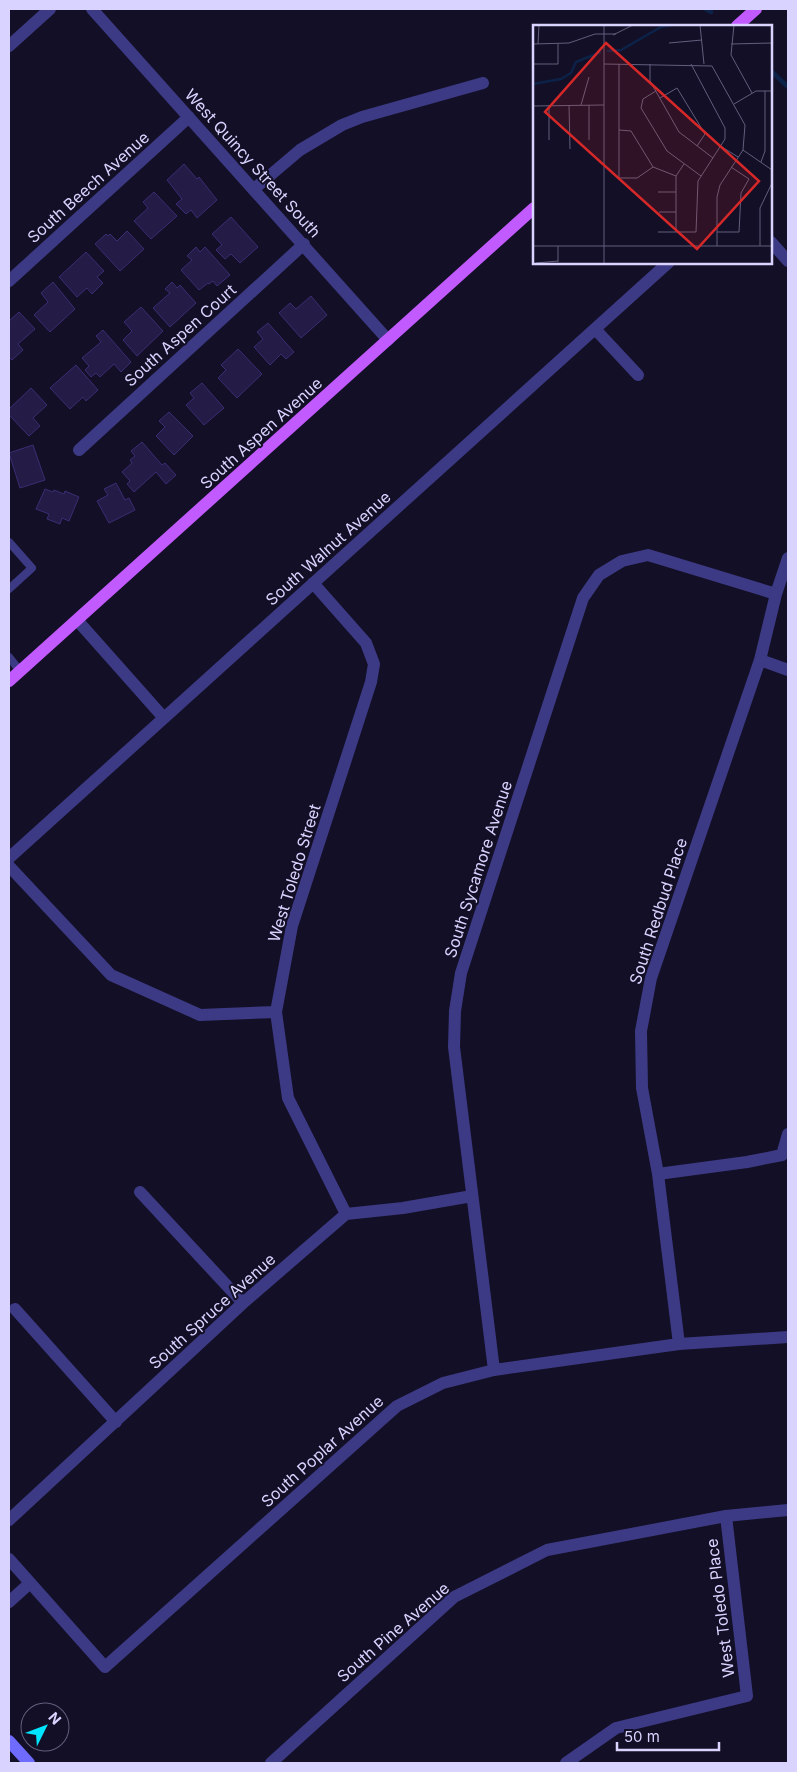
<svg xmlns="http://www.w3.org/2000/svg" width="797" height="1772" font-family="Inter,sans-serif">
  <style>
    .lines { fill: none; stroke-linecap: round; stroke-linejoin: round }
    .stream { stroke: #0c2248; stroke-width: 4.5 }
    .building { fill: #241b47; stroke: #3b2d73 }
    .service { stroke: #3d3a85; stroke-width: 8 }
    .minor { stroke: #3d3a85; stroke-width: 12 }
    .secondary { stroke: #6f6bff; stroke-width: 12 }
    .primary { stroke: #c25bff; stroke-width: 12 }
    .labels { text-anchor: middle; stroke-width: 4; stroke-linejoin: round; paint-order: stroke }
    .street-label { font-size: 16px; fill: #d9d4ff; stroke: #130f26 }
    .inset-river { fill: none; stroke: #0c2248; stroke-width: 2.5 }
    .inset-road { fill: none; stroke: #625e7d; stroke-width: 1 }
    .view { fill: #d62828; fill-opacity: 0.15; stroke: #d62828; stroke-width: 2.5 }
    .inset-edge { fill: none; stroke: #d9d4ff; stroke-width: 2.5 }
  </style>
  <rect width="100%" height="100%" fill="#130f26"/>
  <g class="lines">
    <!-- stream -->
    <path class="stream" d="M706 9 711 12
      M771 71 788 87"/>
  </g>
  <!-- building -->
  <path class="building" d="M184 164 197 179 199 177 217 200 197 218 191 210 186 214 176 204 182 199 167 180Z
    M154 192 177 216 151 239 134 221 148 208 143 202Z
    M231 217 258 247 240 263 231 254 225 259 216 250 222 245 212 234Z
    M127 231 144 249 120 271 95 244 106 234 108 236 110 234 117 241Z
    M196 247 200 252 205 247 230 275 217 286 213 281 209 284 208 283 199 290 181 270 192 260 187 256Z
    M86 252 104 271 97 277 103 283 92 294 87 288 77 297 59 277Z
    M53 282 75 309 50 332 34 315 48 302 41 293Z
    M172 282 177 288 180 285 196 303 170 327 153 308 170 293 165 289Z
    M311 296 327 315 301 338 279 313 290 303 296 309Z
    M141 307 163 331 137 356 123 340 132 331 124 322Z
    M19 312 35 329 18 344 23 350 12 360 9 357V321Z
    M268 323 294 352 286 359 281 354 270 365 254 347 263 339 257 332Z
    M103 330 131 362 121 372 114 364 100 377 96 373 91 377 85 370 89 366 82 358 101 342 96 336Z
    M238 349 262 374 237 398 218 378 226 370 221 365Z
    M76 365 98 390 86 401 83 397 70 409 50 388Z
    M202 383 224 408 204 425 186 405 194 398 190 393Z
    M31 388 47 405 33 418 40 426 29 436 9 415V409Z
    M169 412 193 436 174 455 156 436 165 427 159 421Z
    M142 442 162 465 165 463 176 475 166 484 156 472 134 492 127 484 130 481 122 472 132 463 130 460 135 456 131 451Z
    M33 445 45 480 20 488 9 453Z
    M116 483 125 500 129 498 135 510 109 523 97 501 108 495 104 489Z
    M45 489 53 492 54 490 64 494 65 491 79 497 69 521 62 518 60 524 47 519 49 514 36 509Z"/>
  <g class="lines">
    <!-- service -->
    <path class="service" d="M9 542 32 568 9 589
      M9 657 20 671"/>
    <!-- minor -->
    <path class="minor" d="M92 9 388 340
      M9 46 50 9
      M254 189 300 150 342 125 362 117 483 83
      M771 242 788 261
      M9 281 189 117
      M595 329 638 375
      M79 450 304 244
      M313 583 366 643 374 664 371 682 292 926 276 1012 288 1098 346 1214
      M77 620 164 718
      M760 660 788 670
      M9 858 669 262
      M9 866 111 975 200 1015 276 1012
      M658 1174 747 1162 782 1155 788 1134
      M140 1192 243 1303
      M15 1309 116 1422
      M679 1344 658 1174 642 1088 641 1031 651 978 760 660 776 594 788 558
      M494 1370 454 1047 455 1011 461 973 583 598 599 575 622 561 648 555 776 594
      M9 1520 243 1303 346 1214 403 1208 472 1196
      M9 1559 105 1667 397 1406 443 1383 494 1370 679 1344 788 1337
      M9 1602 30 1583
      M271 1763 454 1597 547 1550 726 1516 788 1510
      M566 1763 616 1728 747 1696 726 1516"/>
    <!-- secondary -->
    <path class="secondary" d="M9 1741 29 1763"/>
    <!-- primary -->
    <path class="primary" d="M737 26 756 9
      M9 681 534 208"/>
  </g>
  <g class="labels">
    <!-- street labels -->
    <g class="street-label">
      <text transform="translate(253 163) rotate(48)" y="6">West Quincy Street South</text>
      <text transform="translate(88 187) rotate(-42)" y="6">South Beech Avenue</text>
      <text transform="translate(180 335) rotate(-42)" y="6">South Aspen Court</text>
      <text transform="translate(261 433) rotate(-42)" y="6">South Aspen Avenue</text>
      <text transform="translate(328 548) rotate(-42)" y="6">South Walnut Avenue</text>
      <text transform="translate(478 869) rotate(-72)" y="6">South Sycamore Avenue</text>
      <text transform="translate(294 873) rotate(-73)" y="6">West Toledo Street</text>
      <text transform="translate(658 911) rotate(-72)" y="6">South Redbud Place</text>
      <text transform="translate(212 1311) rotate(-42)" y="6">South Spruce Avenue</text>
      <text transform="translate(322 1451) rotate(-42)" y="6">South Poplar Avenue</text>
      <text transform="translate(720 1608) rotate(-97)" y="6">West Toledo Place</text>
      <text transform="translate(393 1632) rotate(-41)" y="6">South Pine Avenue</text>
    </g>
  </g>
  <!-- overview -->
  <g transform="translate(533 25)">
    <rect width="239" height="239" fill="#130f26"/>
    <path class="inset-river" d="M74 26 88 25 128 2 139 0M0 59 28 54 38 48 43 37 68 27"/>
    <path class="inset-road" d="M71 0V238M167 0 171 39M201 0 198 30 219 68M80 10 100 0M136 18 169 15M0 19 36 18 62 9H83M5 19 6 0M198 19 239 18M0 39H25V19M71 39 179 41 212 100 210 125 187 160 184 172V221M86 39V153H104L120 142M117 39V56L146 107 180 133M123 66 110 74 108 83 134 126 168 151M127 73 144 63 172 109 164 121M201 79 223 66H239M16 80V115M36 80 37 124M48 80 56 52M56 80V115M0 81 71 80M86 105 98 106 120 142 143 151M189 122 205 132M210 125 239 145M228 137 232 126V66M125 167H143M126 187H143M125 207H163L165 156 192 114V103L158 39M143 207V151L151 139M184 207H206L208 168 216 154 198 142M0 221H239M25 221V237M227 221V183L239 158M3 238 25 236"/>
    <path class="view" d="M73 18 226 156 164 224 12 87Z"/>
    <rect width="239" height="239" class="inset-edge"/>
  </g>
  <!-- border -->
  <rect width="797" height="1772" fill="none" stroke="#d9d4ff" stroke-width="20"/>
  <!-- north arrow -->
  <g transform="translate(45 1727) rotate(48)"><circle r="24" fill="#130f26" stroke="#625e7d"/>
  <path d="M0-4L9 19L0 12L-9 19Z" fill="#00e5ff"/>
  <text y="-8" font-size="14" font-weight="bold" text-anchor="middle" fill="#d9d4ff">N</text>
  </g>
  <!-- scale -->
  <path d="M617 1742v8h102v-8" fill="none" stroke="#d9d4ff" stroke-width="2.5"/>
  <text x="624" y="1742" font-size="15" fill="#d9d4ff" stroke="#130f26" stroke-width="4" paint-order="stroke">50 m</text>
</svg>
